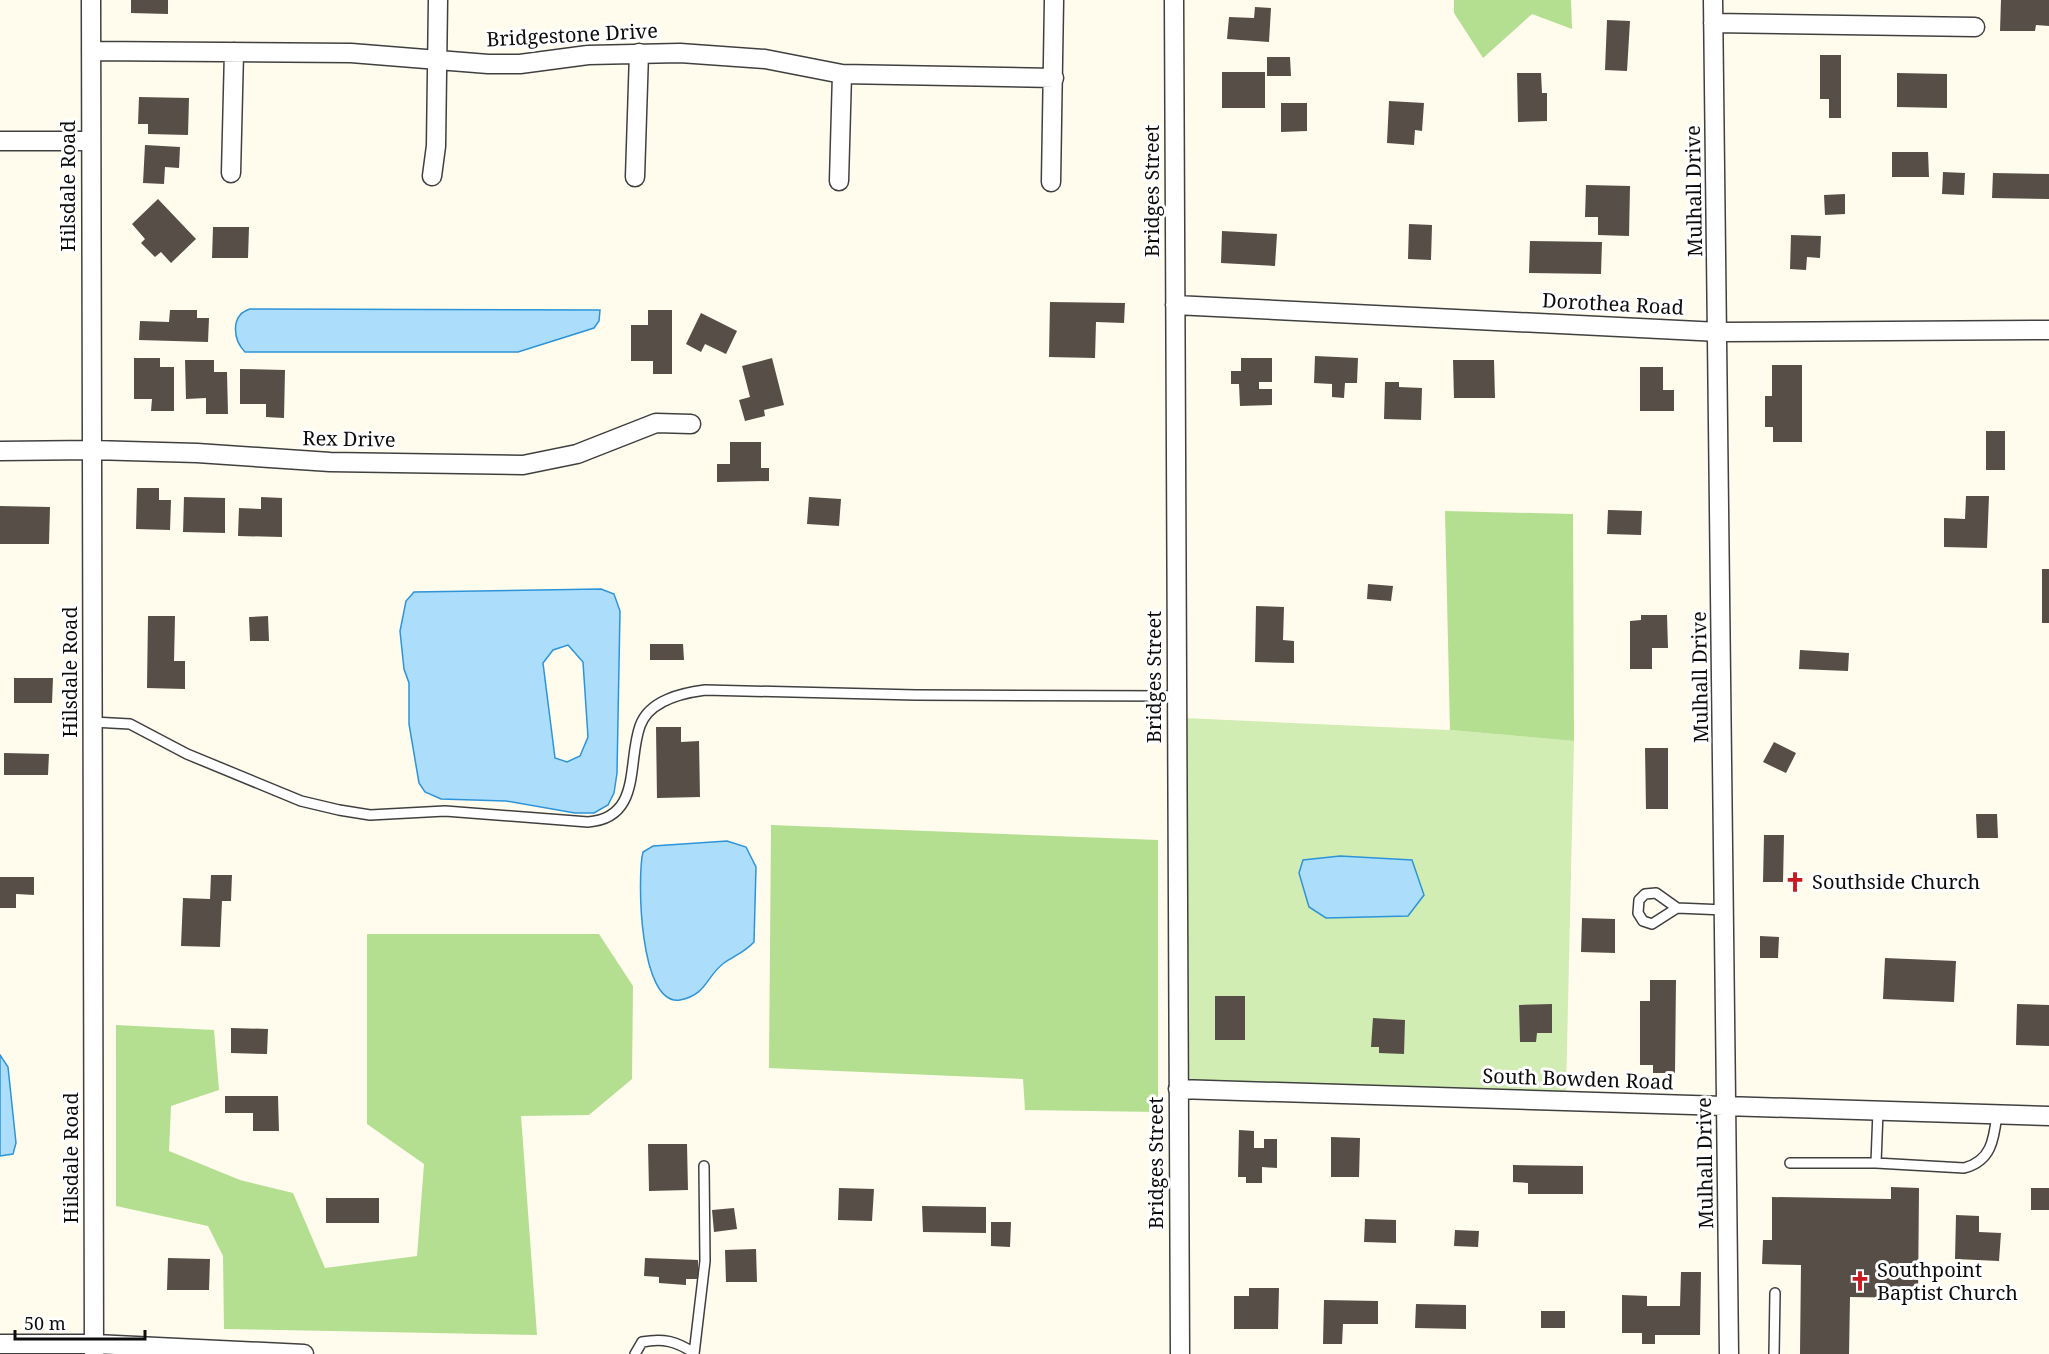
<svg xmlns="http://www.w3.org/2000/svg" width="2049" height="1354" font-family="'Noto Serif',serif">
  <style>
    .green { fill: #d1edb3 }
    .forest { fill: #b4df91 }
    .water { fill: #acdefc; stroke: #2d94d9; stroke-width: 1.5; fill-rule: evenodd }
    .building { fill: #574e48 }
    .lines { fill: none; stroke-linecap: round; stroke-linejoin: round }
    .lane-casing { stroke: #404040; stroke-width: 12 }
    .street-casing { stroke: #404040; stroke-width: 21 }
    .lane { stroke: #fff; stroke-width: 9 }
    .street { stroke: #fff; stroke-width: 18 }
    .labels { text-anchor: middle; stroke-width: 6; stroke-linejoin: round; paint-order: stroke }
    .street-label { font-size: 20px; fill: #0d0d0d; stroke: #fff }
    .poi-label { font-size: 20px; fill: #0d0d0d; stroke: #fff; text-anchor: start }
  </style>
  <rect width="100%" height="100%" fill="#fffbed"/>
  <!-- green -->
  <path class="green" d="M1184 718 1450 730 1574 741 1566 1092 1198 1083 1190 1080 1185 1066Z"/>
  <!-- forest -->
  <path class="forest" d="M1454 0H1571L1572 29 1532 14 1483 58 1454 13Z
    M1445 511 1573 514 1574 741 1450 730Z
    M771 825 1158 840V1112L1025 1110 1023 1079 769 1068Z
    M367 934H599L633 986 632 1079 589 1115 521 1116 537 1335 224 1329 223 1256 208 1226 116 1206V1025L214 1030 219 1090 171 1106 169 1151 240 1180 293 1193 325 1268 417 1256 424 1164 367 1124Z"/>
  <!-- water -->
  <path class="water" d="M250 309 600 310 599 321 594 328 518 352H245C233 340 230 315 250 309Z
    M601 589 614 594 620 611 617 773 614 793 608 805 594 813H575L506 801 441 799 425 792 419 783 409 724V683L404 669 400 631 406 601 414 592ZM568 645 583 662 588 737 580 756 567 762 555 758 543 663 553 650Z
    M727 841 746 847 756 867 754 942C745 952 734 956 724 963 706 976 707 995 680 1000 639 1007 637 876 643 852L653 846Z
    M1340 856 1412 860 1424 895 1408 916 1326 918 1309 907 1299 873 1303 860Z
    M0 1055 8 1067 16 1143 13 1154 0 1156Z"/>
  <!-- building -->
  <path class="building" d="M131 0H168V14L131 13Z
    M2001 0H2049V26L2036 25 2035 31H2000Z
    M1255 7 1271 8 1269 42 1227 39 1229 17 1254 18Z
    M1607 20 1630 21 1627 71 1605 70Z
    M1820 55H1841V118H1829V99H1820Z
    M1267 57H1290L1291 76H1267Z
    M1222 72H1265V108H1222Z
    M1517 73H1541L1542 93H1547V121L1518 122Z
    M1897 73 1947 74V108L1897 107Z
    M139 97 189 98 188 135 148 134V124H138Z
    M1389 101 1424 103 1422 131 1415 130 1414 145 1387 143Z
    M1281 103H1307V131L1281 132Z
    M145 145 180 147 179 168 165 167 164 184 143 183Z
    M1892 152H1928L1929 177H1892Z
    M1943 172 1965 173 1964 195 1942 194Z
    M1993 173 2049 174V199L1992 198Z
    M1586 185 1630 186 1629 236 1598 235V217H1585Z
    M1845 194V214L1825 215 1824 195Z
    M158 199 196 239 171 263 161 252 155 257 141 243 145 239 132 224Z
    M1409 224 1432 225 1431 260 1408 259Z
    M213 227H249L248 258H212Z
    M1222 231 1277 234 1275 266 1221 263Z
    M1791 235 1821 236 1820 258 1807 257 1806 270 1790 269Z
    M1530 241 1602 242 1601 274 1529 273Z
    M1050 302 1125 303 1124 323 1096 322 1095 358 1049 357Z
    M170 310H197V318H209L208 342 139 340 140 321 169 322Z
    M648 310H672V374H653V361H631V325H648Z
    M701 313 737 331 726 354 705 344 701 352 686 344Z
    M1315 356 1358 358 1357 383H1345L1344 398 1332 397V384L1314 383Z
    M134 358H160V367H174V411H151L152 399H134Z
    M772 358 784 405 764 410 765 416 745 421 739 400 750 397 742 366Z
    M1241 358H1272V382H1259V389H1272V405L1240 406 1239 384H1231V371H1241Z
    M185 360H214V372H227L228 414H206V398L186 399Z
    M1453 360H1494L1495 398H1454Z
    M1772 365H1802V442H1773V427H1765V396H1772Z
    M1640 367H1663V390H1674V411H1640Z
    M240 369 285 370 284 418 266 417V404H240Z
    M1385 382H1399V387L1422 388 1421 420 1384 419Z
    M1986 431H2005V470H1986Z
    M730 442H761V468H769V481L717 482V464H730Z
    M137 488H159V500H171L170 530 136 529Z
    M1966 496H1989L1987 548 1944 547V518L1965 519Z
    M184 497 225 498V533L183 532Z
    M261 497 282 498V537L238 536 239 508 261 509Z
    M809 497 841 499 839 526 807 524Z
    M0 506 50 507 49 544H0Z
    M1608 510 1642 511 1641 535 1607 534Z
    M2042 569H2049V623H2042Z
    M1368 584 1393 586 1391 601 1367 599Z
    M1256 606 1284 607 1283 640 1294 641V663L1255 662Z
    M1641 615H1667L1668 648H1652V669H1630V621L1641 620Z
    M148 616H175L174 661H185V689L147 688Z
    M268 616 269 641H250L249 617Z
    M650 644H683L684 660H650Z
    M1800 650 1849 653 1848 671 1799 669Z
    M14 678H53L52 703H14Z
    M656 727H681V742L699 741 700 797 657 798Z
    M1774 742 1796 753 1786 773 1763 762Z
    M1645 748H1668V809H1646Z
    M4 753 49 754 48 775H4Z
    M1976 814H1997L1998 838H1977Z
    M1764 835H1784L1783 882H1763Z
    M211 875H232L231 901H222L220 947 181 946 183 898 210 899Z
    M0 877H34V895L16 894V908H0Z
    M1582 918 1615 919V953L1581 952Z
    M1760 936 1779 937 1778 958H1760Z
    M1885 958 1956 961 1954 1002 1883 999Z
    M1650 980H1676L1675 1073H1653V1065H1640V1001H1650Z
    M1215 996H1245V1040H1215Z
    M1552 1004V1033H1537L1536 1042H1520L1519 1005Z
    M2017 1004 2049 1005V1046L2016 1045Z
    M1373 1018 1405 1020 1404 1054 1379 1053V1047H1371Z
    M231 1028 268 1029 267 1054 231 1053Z
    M225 1096H278L279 1131H253V1113H225Z
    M1239 1130 1254 1131V1148H1264V1139H1277V1168L1262 1167V1183H1246V1177H1238Z
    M1331 1137 1360 1138 1359 1177H1331Z
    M648 1144H687L688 1190 649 1191Z
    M1513 1165 1583 1166V1194H1528V1183L1513 1182Z
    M1891 1187 1919 1188 1918 1298 1850 1297 1849 1354H1800L1801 1265 1762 1264 1763 1240H1772V1197L1891 1199Z
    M839 1188 874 1189 872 1221 838 1220Z
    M2031 1188H2049V1210H2031Z
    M326 1198H379V1223H326Z
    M922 1206 986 1207V1233L923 1232Z
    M734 1208 737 1229 714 1232 712 1210Z
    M1956 1215 1979 1216V1232L2001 1233 1999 1261 1955 1259Z
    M1365 1219 1396 1220V1243L1364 1242Z
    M991 1222H1011L1010 1247 991 1246Z
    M1455 1230 1479 1231 1478 1247 1454 1246Z
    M756 1249 757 1282H726L725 1250Z
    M168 1258 210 1259 209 1290H167Z
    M645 1258 698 1260V1279H686V1285L659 1283V1277L644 1276Z
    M1681 1272H1701L1700 1335H1655V1344H1642V1333H1622V1295L1647 1296V1306H1680Z
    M1249 1288H1279L1278 1329H1234V1296H1249Z
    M1324 1300 1378 1301V1324H1343L1342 1344H1323Z
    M1416 1304 1466 1305V1329L1415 1328Z
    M1541 1311H1565V1328H1541Z"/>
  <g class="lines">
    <!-- lane casing -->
    <g class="lane-casing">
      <path id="lane" d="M93 722 130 724 187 754 301 801 339 810 370 815 445 811 588 822C642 818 627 762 640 726 649 700 682 693 705 690L916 695 1176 696
        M1677 908 1652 924 1643 921 1638 913 1639 900 1645 894 1656 893 1677 908 1725 910
        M1878 1111 1876 1163 1964 1168C1992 1161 1994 1138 1997 1114
        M1790 1163H1876
        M635 1354 642 1342C663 1338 676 1341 694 1353
        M694 1354 705 1261 704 1166
        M1774 1354 1775 1293"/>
    </g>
    <!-- street casing -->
    <g class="street-casing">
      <path id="street" d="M91 0 94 1354
        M1174 0 1180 1354
        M1713 0 1729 1354
        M1713 23 1975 27
        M91 51 351 53 488 64H520L588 55 680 53 765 59 842 74 1054 78
        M0 141H90
        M231 173 234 52
        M432 176 436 146 438 0
        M635 177 639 53
        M839 181 842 74
        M1051 182 1054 0
        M1175 305 1719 332 2049 330
        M0 451 92 450 197 453 330 462 523 465 577 454 656 423 691 424
        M1178 1089 2049 1116
        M0 1344H95L304 1354"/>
    </g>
    <!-- lane -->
    <use href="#lane" class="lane"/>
    <!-- street -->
    <use href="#street" class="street"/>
  </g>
  <!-- icons -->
  <defs>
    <g id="church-bare" transform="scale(1.62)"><path d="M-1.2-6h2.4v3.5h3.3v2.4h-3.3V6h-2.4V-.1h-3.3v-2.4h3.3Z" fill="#ca1921" stroke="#fff" stroke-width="2.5" paint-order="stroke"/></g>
  </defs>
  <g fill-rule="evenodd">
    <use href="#church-bare" x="1795" y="882"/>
    <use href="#church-bare" x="1860" y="1281"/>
  </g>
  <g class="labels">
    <!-- street labels -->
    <g class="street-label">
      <text transform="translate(572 35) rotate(-3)" y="7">Bridgestone Drive</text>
      <text transform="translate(68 186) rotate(-90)" y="7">Hilsdale Road</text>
      <text transform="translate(1152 191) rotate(-90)" y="7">Bridges Street</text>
      <text transform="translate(1694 191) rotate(-91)" y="7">Mulhall Drive</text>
      <text transform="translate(1613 304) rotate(3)" y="7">Dorothea Road</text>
      <text transform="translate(349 439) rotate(1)" y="7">Rex Drive</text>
      <text transform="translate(70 672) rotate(-90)" y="7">Hilsdale Road</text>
      <text transform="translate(1154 677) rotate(-90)" y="7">Bridges Street</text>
      <text transform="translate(1700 677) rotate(-91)" y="7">Mulhall Drive</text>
      <text transform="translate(1578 1079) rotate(2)" y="7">South Bowden Road</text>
      <text transform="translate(71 1158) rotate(-90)" y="7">Hilsdale Road</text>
      <text transform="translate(1156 1163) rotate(-90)" y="7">Bridges Street</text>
      <text transform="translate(1705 1163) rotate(-91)" y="7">Mulhall Drive</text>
    </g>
    <!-- poi labels -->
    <g class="poi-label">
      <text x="1812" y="889">Southside Church</text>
      <text x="1877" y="1277">Southpoint<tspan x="1877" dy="23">Baptist Church</tspan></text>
    </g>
  </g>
  <!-- scale -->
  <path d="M15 1330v9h130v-9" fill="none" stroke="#0d0d0d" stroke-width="3"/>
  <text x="24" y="1330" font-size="18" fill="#0d0d0d" stroke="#ffffff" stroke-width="4.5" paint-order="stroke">50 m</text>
</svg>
